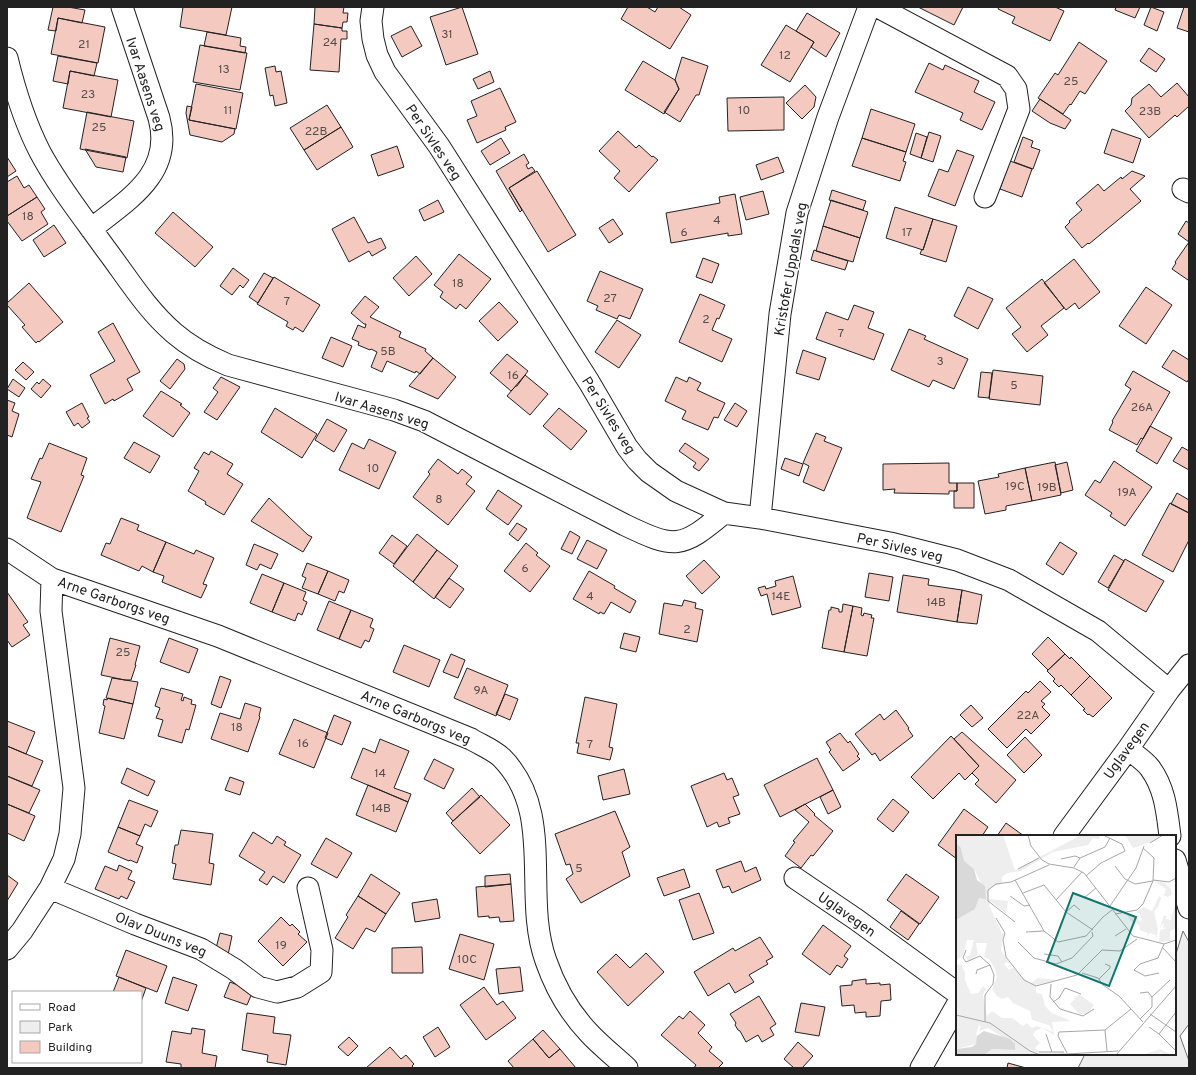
<svg xmlns="http://www.w3.org/2000/svg" width="1196" height="1075" font-family="Overpass,sans-serif">
  <style>
    .green { fill: #eee; stroke: #6f6f6f }
    .building { fill: #f3c9c0; stroke: #222 }
    .lines { fill: none; stroke-linecap: round; stroke-linejoin: round }
    .minor-casing { stroke: #222; stroke-width: 23 }
    .minor { stroke: #fff; stroke-width: 21 }
    .labels { text-anchor: middle; stroke-width: 3; stroke-linejoin: round; paint-order: stroke }
    .number-label { font-size: 12px; fill: #564c4a }
    .street-label { font-size: 14px; fill: #222; stroke: #fff }
    .inset-road { fill: none; stroke: #a7a7a7; stroke-width: 1 }
    .view { fill: #0f766e; fill-opacity: 0.15; stroke: #0f766e; stroke-width: 2 }
    .inset-edge { fill: none; stroke: #222; stroke-width: 2 }
  </style>
  <rect width="100%" height="100%" fill="#fff"/>
  <!-- green -->
  <path class="green" d="M1183 931 1189 942V1024L1180 1036 1189 1061V1068H1078L1085 1054H1175V957Z"/>
  <!-- building -->
  <path class="building" d="M53 7H68L85 10 82 23 58 18 56 31 48 30Z
    M183 7H232L226 35 180 27Z
    M315 7H344L343 13H348L347 22H343L342 28 314 24Z
    M462 7 478 54 446 65 430 17Z
    M628 7H647L655 12 658 7H679L691 15 670 49 621 19Z
    M918 7H963L954 25Z
    M999 7H1055L1064 11 1050 41 1012 23 1015 17 998 9Z
    M1116 7H1140L1135 18 1115 10Z
    M1151 7 1164 12 1157 31 1144 25Z
    M1184 7H1189V32L1177 28Z
    M807 13 840 33 826 57 811 47 814 42 796 31Z
    M58 18 105 27 98 63 51 54Z
    M314 24 342 28V31H347V39H341L339 72 310 70Z
    M786 25 814 42 790 82 761 65Z
    M411 26 422 46 402 57 391 36Z
    M207 32 241 38 240 46 246 47 245 53 204 46Z
    M1079 42 1107 61 1085 94 1080 91 1071 105 1070 104 1063 114 1038 98 1055 73 1058 75Z
    M200 45 247 53 240 90 193 82Z
    M1149 48 1165 59 1156 72 1140 61Z
    M58 56 97 63 94 76 70 71 68 84 53 81Z
    M682 57 708 66 699 95H696L680 122 664 112 679 89 675 80Z
    M643 61 675 80 679 89 664 114 625 90Z
    M929 63 943 70 945 65 979 81 974 92 995 102 982 130 960 120 963 113 915 92Z
    M275 66 276 72 281 71 287 103 275 106 273 95 270 96 265 68Z
    M70 71 118 80 111 117 63 108Z
    M490 71 494 82 478 89 473 79Z
    M1177 83 1189 97V106L1177 117 1175 115 1149 138 1125 111 1131 105 1132 98 1149 84 1161 97Z
    M196 84 243 93 236 129 189 120Z
    M805 85 816 97 814 107 802 119 786 103Z
    M500 88 516 122 505 127 506 130 477 143 467 120 477 116 471 101Z
    M784 97V130L728 131 727 98Z
    M1040 99 1071 120 1065 129 1050 123 1032 111Z
    M327 105 341 127 304 150 290 128Z
    M187 106 192 107 189 120 235 129 234 134 222 142 190 135 186 113Z
    M871 109 915 124 906 152 862 138Z
    M87 112 134 121 127 158 80 149Z
    M341 127 353 147 317 170 304 150Z
    M1112 129 1141 139 1133 163 1104 153Z
    M618 131 636 148 639 145 652 157 653 156 658 160 629 192 614 178 620 171 599 151Z
    M929 132 941 136 933 162 921 158Z
    M916 133 927 137 921 158 910 154Z
    M1023 137 1033 141 1031 147 1040 150 1033 169 1014 162Z
    M501 138 510 153 490 165 481 151Z
    M862 138 906 152 903 161 906 162 900 181 852 166Z
    M397 146 404 167 378 176 371 155Z
    M85 149 126 157 123 172 96 167Z
    M957 150 974 156 955 206 928 196 939 169 948 172Z
    M524 154 529 163 526 165 528 169 532 167 535 171 509 188 522 210 520 212 496 171Z
    M7 157 16 171 7 177Z
    M778 157 784 172 761 180 756 165Z
    M1010 161 1032 169 1022 197 1000 189Z
    M537 171 576 235 548 252 509 188Z
    M1132 171 1145 176 1130 189 1141 201 1089 244 1088 243 1082 248 1065 227 1070 222 1069 221 1082 210 1076 203 1098 184 1104 191 1121 177 1122 179Z
    M17 176 24 188 29 185 37 197 7 216V182Z
    M832 190 866 201 863 210 829 200Z
    M763 191 769 214 746 220 740 197Z
    M735 194 742 234 728 236V233L671 243 666 213 720 203 719 197Z
    M37 197 45 209 41 212 48 224 22 241 7 221V216Z
    M438 200 444 212 424 221 419 210Z
    M831 200 868 212 860 238 823 226Z
    M895 207 933 219 923 250 886 238Z
    M173 212 213 247 195 267 155 233Z
    M354 217 368 243 381 238 386 248 372 256 369 251 349 262 332 229Z
    M613 219 623 234 609 243 599 228Z
    M933 219 957 226 946 262 920 254 922 249 923 250Z
    M1186 221 1189 223V242L1178 234Z
    M54 225 66 243 44 257 33 240Z
    M823 226 860 238 853 262 816 251Z
    M1189 242V278L1188 280 1172 269 1176 263 1175 262Z
    M814 250 848 261 845 270 811 260Z
    M459 254 491 279 466 309 460 304 456 309 440 297 443 292 434 285Z
    M416 256 432 274 409 296 393 278Z
    M703 258 719 264 712 283 696 277Z
    M1074 259 1100 292 1079 309 1075 303 1066 310 1044 283Z
    M233 268 249 280 243 288 240 285 232 295 220 286Z
    M600 271 643 289 630 319 619 315 617 319 596 310 598 306 587 301Z
    M264 273 273 278 258 303 249 297Z
    M274 277 320 305 303 332 295 327 293 330 286 326 288 322 257 304Z
    M1042 279 1064 308 1041 326 1048 335 1027 352 1012 334 1021 327 1006 308Z
    M29 283 63 322 39 342 38 341 36 343 22 327 25 325 7 305V303Z
    M968 287 993 299 978 329 954 316Z
    M1146 287 1172 305 1146 344 1119 326Z
    M700 294 725 305 719 319 717 318 712 330 732 339 722 362 679 342Z
    M365 296 379 307 370 317 401 332 399 337 426 349 425 351 433 358 420 374 416 371 415 373 387 361 382 372 371 367 377 352 371 349 370 350 358 345 359 342 352 339 358 325 365 328 366 324H364L351 313Z
    M499 302 518 322 498 341 479 321Z
    M854 305 874 312 868 328 884 334 874 360 816 339 826 312 848 320Z
    M617 320 641 335 619 368 595 352Z
    M113 323 140 372 127 379 133 390 114 401 113 399 105 404 90 375 115 361 98 332Z
    M909 329 926 336 924 339 968 359 954 389 933 380 929 387 891 370Z
    M331 337 352 346 343 367 322 358Z
    M803 350 826 358 819 380 796 373Z
    M1173 350 1189 360V379L1187 382 1162 367Z
    M507 354 528 371 517 386H516L511 391 490 373Z
    M433 358 456 377 438 399 409 386Z
    M177 359 184 364 185 369 170 389 160 381Z
    M23 362 34 372 26 380 15 370Z
    M993 370 1043 376 1040 405 989 399Z
    M1133 371 1170 392 1143 439 1141 438 1137 445 1109 430 1113 422 1112 421 1131 389 1125 385Z
    M981 372 992 373 989 398 978 397Z
    M525 375 548 394 530 415 507 396Z
    M221 377 240 387 217 420 204 412 218 392 213 388Z
    M676 377 687 382 689 377 701 383 697 390 725 403 718 418 714 417 708 430 682 419 686 411 665 401Z
    M13 379 25 388 19 397 7 389Z
    M43 379 51 386 41 398 31 389 37 382 39 384Z
    M161 391 182 404 180 405 190 413 173 437 143 416Z
    M7 400 15 403 12 411 19 414 12 437 7 435Z
    M82 403 89 417 87 418 90 422 82 428 78 423 74 426 66 412Z
    M735 403 747 411 737 427 724 420Z
    M275 408 317 434 302 458 261 432Z
    M559 408 587 431 571 450 543 426Z
    M327 419 347 430 334 452 315 440Z
    M1150 426 1172 438 1157 464 1136 451Z
    M816 433 826 437 824 441 842 448 824 491 803 482 809 466 803 463Z
    M369 439 396 452 379 489 339 470 352 443 364 449Z
    M134 442 160 456 150 473 124 458Z
    M49 443 87 458 81 475 84 476 61 532 27 518 41 482 31 479 40 458 42 459Z
    M685 443 709 459 699 471 693 467 696 463 679 451Z
    M1182 447 1189 451V470L1173 461Z
    M211 451 233 464 227 474 243 484 224 515 205 504 206 502 188 491 199 471 194 468 204 452 209 455Z
    M785 458 803 464 799 476 781 469Z
    M438 459 458 474 462 469 472 477 466 484 475 491 448 525 413 497 430 474 428 472Z
    M1114 461 1152 487 1125 526 1110 516 1112 513 1085 495 1095 480 1100 483Z
    M1055 462 1061 495 1032 501 1025 468Z
    M1067 462 1073 490 1061 493 1055 465Z
    M949 463V483H957V491H949V494L894 493 895 489 883 490V464Z
    M1025 468 1032 501 1006 506V510L985 514 978 481 999 477 998 474Z
    M957 483H974V508H954V491H957Z
    M498 490 522 506 508 525 486 509Z
    M1177 493 1189 500V513L1171 504Z
    M269 498 308 535 312 537 303 552 251 521Z
    M1170 503 1189 513V540L1173 572 1142 555Z
    M121 518 139 525 137 530 166 542 153 572 142 566 139 571 101 555 106 543 110 544Z
    M517 523 527 529 518 541 509 534Z
    M570 531 580 537 572 554 561 549Z
    M417 534 437 550 413 582 393 566Z
    M392 535 407 546 394 564 379 553Z
    M587 540 607 550 597 569 577 559Z
    M166 542 194 554 196 550 214 558 203 584 207 585 201 598 162 582 164 576 153 572Z
    M1060 542 1077 553 1063 575 1046 564Z
    M526 543 538 553 536 555 550 566 530 592 504 571Z
    M254 544 278 554 271 569 260 564 257 570 246 565Z
    M437 550 458 566 434 599 413 582Z
    M1114 555 1124 561 1108 588 1098 582Z
    M1125 559 1164 581 1146 612 1108 590Z
    M704 560 720 577 702 594 686 576Z
    M307 563 328 571 318 594 302 588 306 578 302 576Z
    M328 571 349 580 344 593 339 591 335 601 318 594Z
    M589 571 615 586 614 588 636 601 630 613 611 602 604 614 600 612 599 614 573 599Z
    M869 573 893 577 889 601 865 597Z
    M262 574 284 583 272 612 250 603Z
    M903 575 929 579 928 585 962 590 957 622 897 612Z
    M793 576 801 607 772 615 767 594 761 596 758 588 765 586 766 589 776 586 775 581Z
    M449 578 464 589 450 608 435 597Z
    M284 583 306 592 303 600 307 602 302 615 298 613 295 621 272 612Z
    M962 590 982 595 977 624 957 622Z
    M7 592 28 622 23 625 30 635 12 647 7 640Z
    M684 600 696 603 695 608 703 610 697 642 659 634 664 603 682 606Z
    M329 601 351 610 339 639 317 630Z
    M843 604 853 606 844 652 822 648 829 610H831V607L839 609V612H842Z
    M853 606 862 608 861 615 863 616 864 613 872 615 871 618H874L867 656 844 652Z
    M351 610 373 619 370 627 374 629 369 642 365 640 361 648 339 639Z
    M624 633 640 637 636 652 620 648Z
    M1048 637 1065 654 1048 670 1032 654Z
    M110 638 140 646 135 665H136L131 680H125L101 675Z
    M169 638 198 649 189 673 160 662Z
    M404 645 440 660 429 687 393 672Z
    M451 654 465 660 458 678 443 672Z
    M1065 654 1070 659 1071 657 1090 676 1071 695 1061 685 1059 687 1053 681 1055 679 1047 671Z
    M467 668 508 685 496 716 454 698Z
    M220 676 231 680 221 708 211 704Z
    M1090 676 1112 698 1093 717 1089 714 1088 715 1083 710 1085 709 1071 695Z
    M112 678 138 682 133 704 106 698Z
    M1040 681 1051 692 1041 701 1045 704 1042 707 1050 715 1031 734 1026 729 1007 748 988 729 1026 691 1028 693Z
    M161 688 183 694 181 700 183 701 184 697 192 700 191 704 196 705 189 730 186 729 182 743 158 736 163 720 156 718 160 708 155 706Z
    M505 694 518 699 510 720 496 714Z
    M585 697 617 704 609 747 613 748 610 760 577 753 579 743H576Z
    M108 698 133 704 124 739 99 733 105 706 103 705 104 699 107 700Z
    M245 703 261 708 259 716 260 717 248 752 211 739 220 713 240 719Z
    M971 705 983 718 972 727 960 715Z
    M896 710 909 728 908 729 913 736 880 761 875 753 872 755 855 734 880 714 884 720Z
    M334 715 351 722 342 745 325 738Z
    M294 719 328 733 314 768 279 754Z
    M7 721 35 732 26 754 7 746Z
    M962 732 1016 780 996 803 975 784 979 780 972 773 979 766 954 739Z
    M840 733 848 743 850 741 859 754 857 756 860 759 843 771 829 752 831 750 826 742Z
    M951 736 979 766 965 780 959 773 933 799 911 777Z
    M1025 737 1042 755 1024 773 1007 755Z
    M380 739 409 751 394 788 411 794 408 802 351 778 363 748 375 753Z
    M7 746 43 761 32 786 7 776Z
    M817 758 833 790 780 817 764 785Z
    M434 759 454 769 444 789 424 779Z
    M127 768 155 781 148 796 121 783Z
    M624 769 630 794 603 800 598 776Z
    M724 773 727 780 732 778 739 795 733 797 740 814 728 818 730 823 719 827 717 822 707 827 691 786Z
    M7 776 40 790 29 813 7 804Z
    M230 777 244 782 240 795 225 790Z
    M368 785 408 802 396 832 356 815Z
    M472 788 480 797 453 821 446 813Z
    M833 790 841 807 828 814 820 797Z
    M481 795 510 825 480 854 451 823Z
    M893 799 909 812 893 832 877 819Z
    M129 800 158 811 151 827 145 824 140 836 118 827Z
    M7 804 35 816 24 841 7 833Z
    M805 804 815 814 814 815 833 831 813 856 811 855 801 868 785 856 795 842 793 841 809 822 795 810Z
    M964 809 988 827 982 836H957V859L938 845Z
    M615 811 630 847 622 852 630 876 581 903 566 879 573 874 570 864 566 865 555 834Z
    M1006 823 1024 836H997Z
    M118 827 140 836 136 844 143 847 137 863 130 860 129 861 108 852Z
    M181 830 213 834 209 863 214 864 211 885 173 879 176 864 172 863 175 845H178Z
    M253 832 272 844 277 836 286 842 284 845 301 855 284 883 273 876 267 885 259 880 265 872 239 856Z
    M326 838 352 853 337 878 311 864Z
    M741 861 745 872 756 867 761 880 732 893 729 886 723 888 716 870Z
    M119 865 132 871 128 879 135 882 127 899 121 896 119 899 95 889 105 866 117 871Z
    M684 869 690 887 664 896 657 878Z
    M371 874 400 893 386 914 358 896Z
    M510 874 511 884 485 887V876Z
    M906 874 939 897 920 924 887 900Z
    M7 875 18 883 7 901Z
    M511 884 514 921 500 922 499 917 489 918V916L478 917 476 887Z
    M699 893 714 933 693 940 679 900Z
    M358 896 386 914 375 932 366 928 353 949 335 938 348 917 346 915Z
    M437 899 440 918 415 922 412 903Z
    M901 911 919 924 908 940 890 927Z
    M281 917 290 926 292 924 300 932 298 934 307 942 283 966 258 941Z
    M823 925 851 946 844 956 848 959 842 968 837 965 830 975 802 954Z
    M220 933 232 936 228 955 215 952Z
    M460 934 494 944 484 980 449 969Z
    M760 937 773 957 766 961 768 964 749 975 754 982 735 993 729 983 708 996 694 972 733 948 735 951Z
    M422 947 423 973H392V948Z
    M126 950 167 966 157 992 116 976Z
    M646 953 664 972 628 1006 597 972 616 954 630 968Z
    M520 967 523 991 499 994 496 969Z
    M119 977 146 988 141 1002V992H113Z
    M173 977 197 985 188 1011 165 1003Z
    M866 979V984L880 983V985L890 984 891 1000 881 1001 880 1016 866 1017V1012L855 1013 854 1005 842 1006 840 986 852 985V981Z
    M230 982 253 991 247 1005 224 997Z
    M484 987 497 1005 503 1001 516 1018 486 1040 460 1005Z
    M759 996 776 1024 770 1028 774 1035 762 1042 758 1035 746 1042 740 1031 738 1030 735 1025 736 1023 730 1014Z
    M801 1003 825 1007 819 1036 795 1032Z
    M690 1011 705 1025 698 1033 712 1047 709 1051 723 1063 718 1068H694L696 1065 661 1035 679 1016 683 1019Z
    M247 1013 275 1017 273 1033 291 1035 286 1065 267 1062 268 1055 242 1050Z
    M438 1027 450 1047 435 1057 423 1037Z
    M192 1028 205 1030 202 1053 217 1056 215 1068H181V1064L166 1062 172 1031 191 1034Z
    M543 1030 560 1049 549 1058 533 1039Z
    M349 1037 358 1046 348 1056 338 1047Z
    M533 1039 549 1058 560 1049 576 1068H514L508 1061Z
    M798 1042 813 1056 802 1068H794L784 1059Z
    M390 1047 401 1059 406 1055 414 1064 412 1066 414 1068H366Z
    M1008 1063 1026 1068H1007Z"/>
  <g class="lines">
    <!-- minor casing -->
    <g class="minor-casing">
      <path id="minor" d="M373 7 371 21 373 39 377 55 385 72 439 146 589 382 627 447 637 460 649 472 676 491 724 513 760 518 890 543 957 560 1009 580 1098 631 1169 690
        M878 7 1007 76 1016 89 1019 109 985 197
        M7 58C15 91 25 123 40 152 58 186 83 217 105 248 127 277 146 309 174 333 190 347 209 357 228 365L394 410 424 421 625 525C675 549 681 549 724 513
        M1183 189 1189 192
        M91 229C129 199 174 173 159 118L122 7
        M760 518 780 314 797 213 828 117 869 7
        M7 549 52 579 218 636 471 739C481 745 494 750 502 758 556 813 522 895 546 961 555 987 570 1013 589 1033 600 1045 614 1056 627 1068
        M1128 749C1135 755 1144 760 1150 768 1165 788 1167 812 1170 836
        M1064 836 1128 749 1169 690 1189 665
        M1175 860 1189 908
        M795 878 857 920 957 993
        M50 888 135 924 201 949 234 969 258 987 277 992 297 987 321 972 322 950 308 888
        M7 949 22 931 50 888 64 859 70 834 74 788 51 611 52 579
        M921 1068 957 1005"/>
    </g>
    <!-- minor -->
    <use href="#minor" class="minor"/>
  </g>
  <g class="labels">
    <!-- number labels -->
    <g class="number-label">
      <text x="447" y="38">31</text>
      <text x="330" y="46">24</text>
      <text x="84" y="48">21</text>
      <text x="785" y="59">12</text>
      <text x="224" y="73">13</text>
      <text x="1071" y="85">25</text>
      <text x="88" y="98">23</text>
      <text x="228" y="114">11</text>
      <text x="744" y="114">10</text>
      <text x="1150" y="115">23B</text>
      <text x="99" y="131">25</text>
      <text x="316" y="135">22B</text>
      <text x="28" y="220">18</text>
      <text x="717" y="224">4</text>
      <text x="684" y="236">6</text>
      <text x="907" y="236">17</text>
      <text x="458" y="287">18</text>
      <text x="610" y="302">27</text>
      <text x="287" y="305">7</text>
      <text x="706" y="323">2</text>
      <text x="841" y="337">7</text>
      <text x="388" y="355">5B</text>
      <text x="940" y="365">3</text>
      <text x="513" y="379">16</text>
      <text x="1014" y="389">5</text>
      <text x="1142" y="411">26A</text>
      <text x="373" y="472">10</text>
      <text x="1015" y="490">19C</text>
      <text x="1047" y="491">19B</text>
      <text x="1127" y="496">19A</text>
      <text x="439" y="503">8</text>
      <text x="525" y="572">6</text>
      <text x="590" y="600">4</text>
      <text x="781" y="600">14E</text>
      <text x="936" y="606">14B</text>
      <text x="687" y="633">2</text>
      <text x="123" y="656">25</text>
      <text x="481" y="694">9A</text>
      <text x="1028" y="719">22A</text>
      <text x="237" y="731">18</text>
      <text x="303" y="747">16</text>
      <text x="590" y="748">7</text>
      <text x="380" y="777">14</text>
      <text x="381" y="812">14B</text>
      <text x="579" y="872">5</text>
      <text x="281" y="949">19</text>
      <text x="467" y="963">10C</text>
    </g>
    <!-- street labels -->
    <g class="street-label">
      <text transform="translate(146 84) rotate(72)" y="5">Ivar Aasens veg</text>
      <text transform="translate(434 142) rotate(56)" y="5">Per Sivles veg</text>
      <text transform="translate(790 269) rotate(-80)" y="5">Kristofer Uppdals veg</text>
      <text transform="translate(382 410) rotate(17)" y="5">Ivar Aasens veg</text>
      <text transform="translate(609 415) rotate(58)" y="5">Per Sivles veg</text>
      <text transform="translate(900 547) rotate(13)" y="5">Per Sivles veg</text>
      <text transform="translate(114 600) rotate(19)" y="5">Arne Garborgs veg</text>
      <text transform="translate(416 717) rotate(23)" y="5">Arne Garborgs veg</text>
      <text transform="translate(1126 750) rotate(-54)" y="5">Uglavegen</text>
      <text transform="translate(847 914) rotate(35)" y="5">Uglavegen</text>
      <text transform="translate(161 934) rotate(22)" y="5">Olav Duuns veg</text>
    </g>
  </g>
  <!-- overview -->
  <g transform="translate(956 835)">
    <rect width="220" height="220" fill="#fff"/>
    <path d="M0 0H47L59 35 125 0H144L143 4 137 3 132 10 97 17 65 36 51 38 46 42V48L35 53 32 57V64L52 66 50 78 35 67 33 70 46 99 48 98 45 115 55 130 51 127 48 129 53 135 57 132 74 149 82 143 102 145 80 150V158L86 159 89 171 96 178 115 186 96 187 98 200 86 193 79 196 77 200 84 208 79 213 86 218 108 217 107 220H28L36 214 59 215V210L32 193 23 196 25 191 23 190 20 199 22 202 20 209 0 214V130L5 129 9 138V145L15 159 22 158 27 151 30 154 27 160 31 181 36 176 46 183H56L67 191 71 188 76 193 81 191 97 197 93 190 76 185 74 176 57 168 52 162 46 164 41 161 36 154 41 142 39 134 34 125 28 122 31 108H20L22 120 13 126 9 122 14 120 18 105H11L7 120 0 126V85L19 74 23 63 28 60 29 56 18 34 7 26 6 16 0 8ZM169 0H205L198 6 177 13ZM198 46 209 48 215 54 216 59 212 62 204 59 208 60 210 54ZM203 61 205 63 202 72 198 76 202 94 200 106V100L194 98 189 103 192 98 184 95 183 90 179 88 177 89 171 80 175 79 184 86 186 85 184 79 180 77 187 72 196 76ZM220 68V93L214 96V106L203 107 204 95 211 93 207 92 208 87 204 93 208 80 211 82 209 84 215 85V81L211 79 216 80ZM123 159 138 170 131 179H123L114 169ZM204 214 216 220H207L204 217 203 220H186Z" fill="#eee"/>
    <path d="M0 8 5 13 8 26 18 34 21 45 29 51 30 64 23 63 19 74 0 85ZM28 196 54 204 59 209V215L36 214 28 220H0V214L16 212 20 209 21 201Z" fill="#d9d9d9"/>
    <path class="inset-road" d="M72 0 75 11 86 25 93 29 118 33 128 38 177 101 208 109 220 105M194 8 207 0M105 24 119 21 124 23M159 31 169 44 179 49 197 46M118 32 124 23 149 12 154 3M62 34 83 23M130 41 145 28 169 16 166 9 149 1M59 45 88 96M197 45 213 47 220 43M67 58 88 50 110 77 137 95M54 61 68 71 74 70M128 63 140 53M100 65 126 37M154 71 180 33 188 11M110 77 118 70 124 75M159 79 181 75 187 69 197 46 198 23 187 13M40 83 49 98 47 105 50 122 68 145 80 151 121 140 146 115 164 116 181 104M59 87 32 66V55L40 49 55 47 93 30M70 97 88 96 102 107 130 101 147 82 156 75M159 101 170 94M62 107 78 123 100 129 116 123 137 101 136 97M207 113 220 127M10 115 7 123 10 127 24 121M88 119 102 121 106 127M24 121 34 130 38 140 37 149 29 160V187M126 138 142 143 147 150 163 161 187 187M203 138 189 141 178 135 184 129 202 123 208 109M20 139 21 135 34 130M143 144 154 133V131L149 129M95 149 94 162 104 174 127 181 138 174M184 158 192 157 196 162M97 167 103 163 109 153 125 159M220 177 203 199 220 216M194 179 220 197M0 180 34 188 74 216 84 220M184 184 196 172V162L214 145M193 192 203 199M149 195 151 216M90 199 96 217M83 217H108M111 218 102 201 103 197 149 195 175 174M94 220 162 216M160 220 220 151"/>
    <path class="view" d="M117 58 180 82 153 151 91 127Z"/>
    <rect width="220" height="220" class="inset-edge"/>
  </g>
  <!-- border -->
  <rect width="1196" height="1075" fill="none" stroke="#222222" stroke-width="16"/>
  <!-- legend -->
  <rect x="12" y="991" width="130" height="72" fill="#ffffff" stroke="#a7a7a7"/>
  <rect x="20" y="1004" width="20" height="6" fill="#ffffff" stroke="#a7a7a7"/>
  <text x="48" y="1011" font-size="12" fill="#222222">Road</text>
  <rect x="20" y="1021" width="20" height="12" fill="#eeeeee" stroke="#a7a7a7"/>
  <text x="48" y="1031" font-size="12" fill="#222222">Park</text>
  <rect x="20" y="1041" width="20" height="12" fill="#f3c9c0" stroke="#a7a7a7"/>
  <text x="48" y="1051" font-size="12" fill="#222222">Building</text>
</svg>
